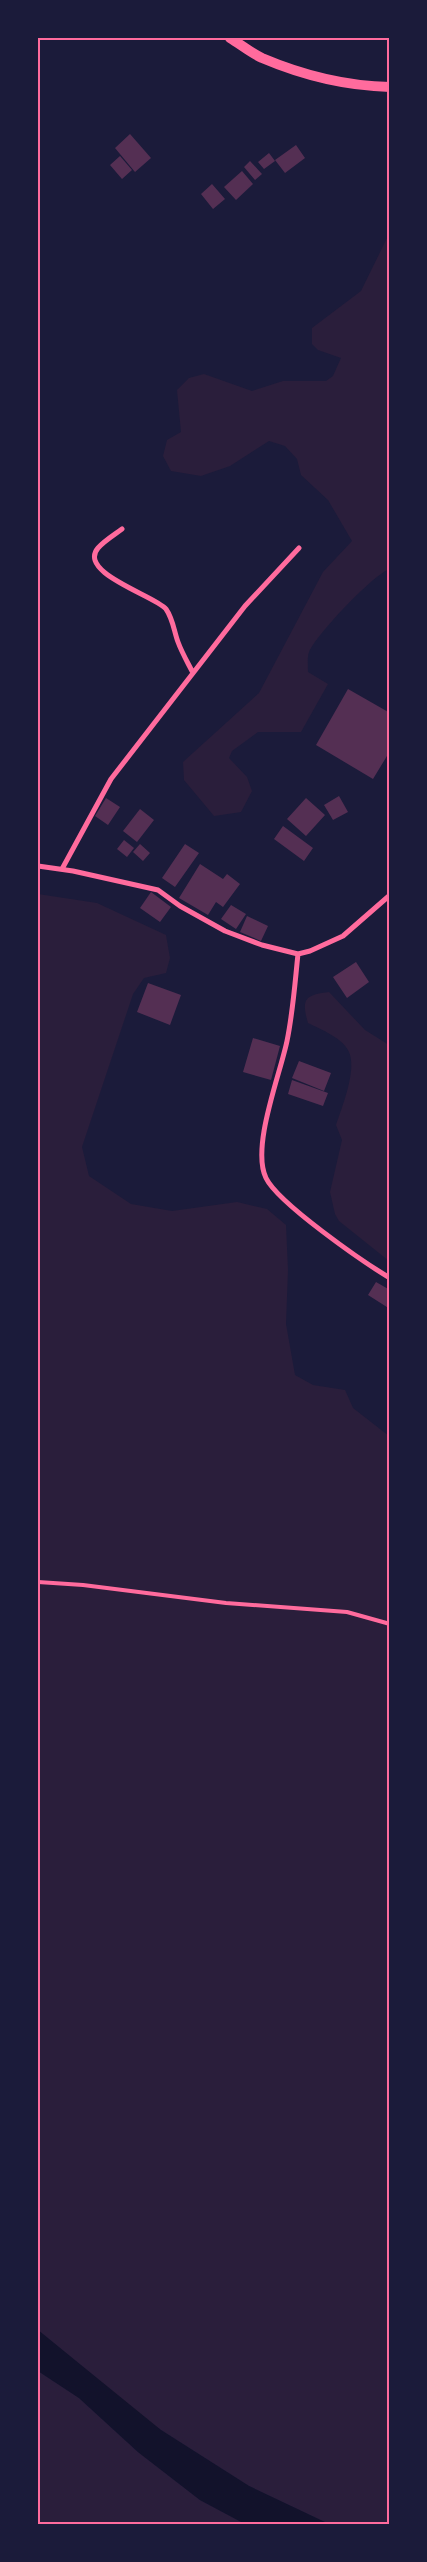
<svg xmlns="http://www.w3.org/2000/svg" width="427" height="2562" font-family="Helvetica,sans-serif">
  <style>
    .green { fill: #2a1e3b }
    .water { fill: #12122b }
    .building { fill: #542f53 }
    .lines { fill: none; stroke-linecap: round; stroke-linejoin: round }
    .service { stroke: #ff6b9d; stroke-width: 4 }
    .minor { stroke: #ff6b9d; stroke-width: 5 }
    .secondary { stroke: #ff6b9d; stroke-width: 10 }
    .neatline { fill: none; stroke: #ff6b9d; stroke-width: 2 }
  </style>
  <rect width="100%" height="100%" fill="#1b1b3a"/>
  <!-- green -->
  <path class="green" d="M389 234V569C371 577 317 634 309 652 307 657 308 666 308 672L328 684 301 732H258L232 751 229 758 247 777 252 791 241 812 214 816 184 780 183 762 259 693 323 572 352 541 328 500 301 475 297 459 285 446 269 441 230 466 201 476 171 471 163 456 167 440 181 432 177 390 189 378 204 374 252 391 283 381H326L333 376 341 358 318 350 312 344V328L361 291Z
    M38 894 97 903 166 935 170 958 166 973 144 978 133 994 82 1147 89 1176 131 1204 172 1211 237 1202 267 1209 286 1225 288 1270 286 1324 295 1375 313 1385 345 1390 353 1408 389 1436V2524H329L249 2486 150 2423 38 2330Z
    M329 992 365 1030 389 1045V1261L339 1221 335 1214 330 1192 342 1140 336 1125C342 1107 357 1070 349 1052 343 1038 322 1030 308 1023 301 999 305 995 329 992Z
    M38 2371 79 2398 138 2452 200 2500 245 2524H38Z"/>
  <!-- water -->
  <path class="water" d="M38 2330 161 2430 249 2486 329 2524H245L200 2500 138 2452 79 2398 38 2371Z"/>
  <!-- building -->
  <path class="building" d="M130 134 151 158 135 172 115 148Z
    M296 145 305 158 285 173 275 160Z
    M269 153 275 161 264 169 258 162Z
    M120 156 132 170 122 179 110 165Z
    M250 161 262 174 255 180 244 167Z
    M242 171 253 184 236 200 224 187Z
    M212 184 225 199 213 209 201 194Z
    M348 689 390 713V751L373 779 316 745Z
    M339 796 348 812 333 820 324 805Z
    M106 798 120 807 108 825 95 816Z
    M306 798 325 815 306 836 287 819Z
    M140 809 154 820 137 842 123 831Z
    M283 826 313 848 304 861 274 839Z
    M124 840 134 848 127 857 117 849Z
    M140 844 150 853 143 861 133 852Z
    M185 844 199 853 175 887 162 878Z
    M200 864 223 879 227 874 240 884 223 907 216 902 208 915 179 898Z
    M151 892 171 907 160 922 140 908Z
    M231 905 246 914 236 929 221 919Z
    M247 916 268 926 261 941 240 932Z
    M356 962 369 982 347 998 333 977Z
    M148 983 181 995 170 1025 137 1012Z
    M253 1038 280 1046 271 1080 243 1072Z
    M299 1061 331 1073 324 1091 292 1078Z
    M292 1080 328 1093 323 1106 288 1094Z
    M376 1282 390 1290V1309L368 1295Z"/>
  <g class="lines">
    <!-- service -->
    <path class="service" d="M38 1582 83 1585 226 1603 347 1612 390 1624"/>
    <!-- minor -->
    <path class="minor" d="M122 529C114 535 104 541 98 548 77 573 156 596 166 609 173 619 174 631 178 642 182 653 188 663 193 673
      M38 866 73 871 158 890 180 906 225 931 262 945 298 954 310 951 343 936 390 895
      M62 869 111 779 245 606 299 548
      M298 954C295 982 293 1012 287 1041 280 1075 251 1147 266 1178 278 1203 363 1262 390 1278"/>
    <!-- secondary -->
    <path class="secondary" d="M230 38C240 44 251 53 262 58 302 75 347 86 390 87"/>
  </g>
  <!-- border -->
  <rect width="427" height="2562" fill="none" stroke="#1b1b3a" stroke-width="78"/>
  <rect x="39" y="39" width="349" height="2484" class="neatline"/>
</svg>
